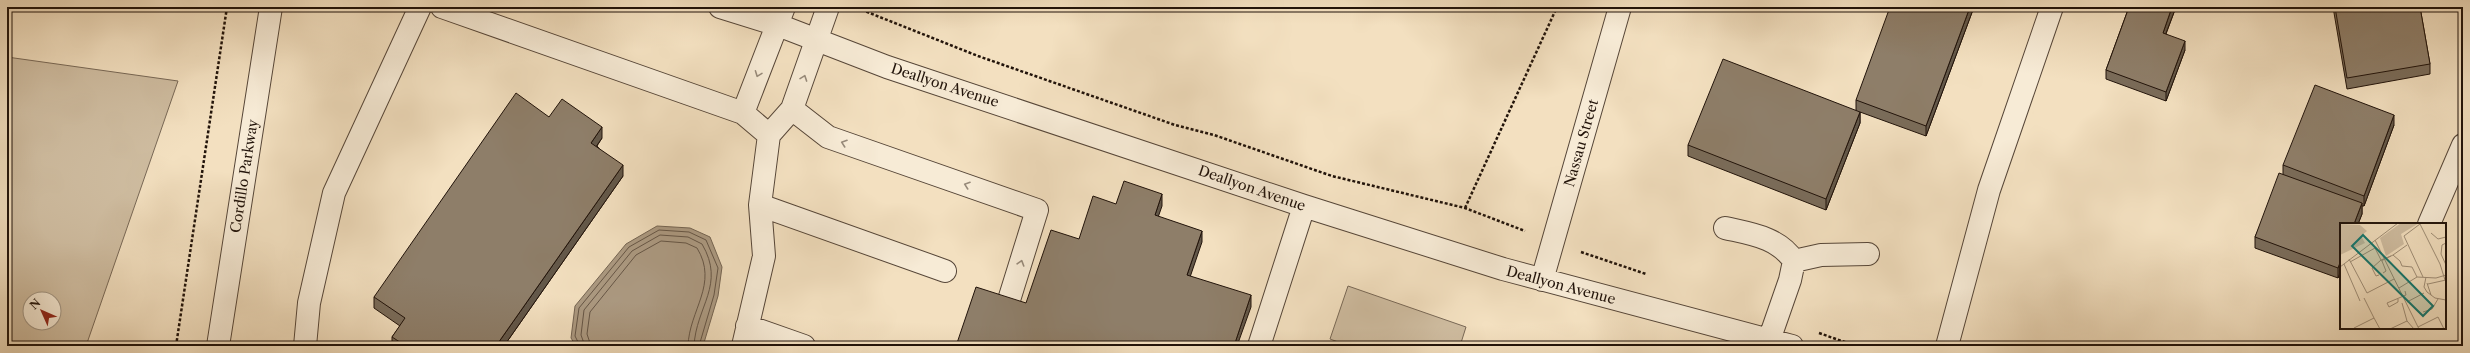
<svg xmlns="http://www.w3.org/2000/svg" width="2470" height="353" font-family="'Libre Caslon Text',serif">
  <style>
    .green { fill: #cfbda1; stroke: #786856; fill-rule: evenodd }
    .water { fill: #ac9a82; stroke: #746452 }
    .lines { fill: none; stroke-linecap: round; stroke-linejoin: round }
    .shore { stroke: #665646; stroke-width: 1 }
    .minor-casing { stroke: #564638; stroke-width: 24 }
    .path { stroke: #21130a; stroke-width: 2.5; stroke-dasharray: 3 2; stroke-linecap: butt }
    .minor { stroke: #f7ebd6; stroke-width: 22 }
    .wall { fill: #7a6c5a; stroke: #21130a }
    .shaded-wall { fill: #63584a; stroke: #21130a }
    .building { fill: #8e7e69; stroke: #21130a }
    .oneway { stroke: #978a7a }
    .labels { text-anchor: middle; stroke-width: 3; stroke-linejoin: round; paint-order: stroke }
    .street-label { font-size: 14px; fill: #21130a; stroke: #f7ebd6 }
    .inset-road { fill: none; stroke: #9f8e77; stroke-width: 1 }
    .view { fill: #0f766e; fill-opacity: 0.15; stroke: #0f766e; stroke-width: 2 }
    .inset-edge { fill: none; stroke: #21130a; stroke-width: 2 }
  </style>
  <rect width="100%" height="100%" fill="#f3e0c0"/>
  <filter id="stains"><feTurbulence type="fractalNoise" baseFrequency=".005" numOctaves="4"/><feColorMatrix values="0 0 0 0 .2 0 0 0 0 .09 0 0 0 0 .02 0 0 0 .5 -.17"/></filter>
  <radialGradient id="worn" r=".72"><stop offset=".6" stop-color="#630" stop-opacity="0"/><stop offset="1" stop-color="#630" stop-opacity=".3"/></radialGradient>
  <!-- green -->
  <path class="green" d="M7 57 178 81 86 346H7ZM30 299H54V323H30Z
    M1348 286 1466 327 1460 346H1349L1330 339Z"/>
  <!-- water -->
  <path class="water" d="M657 226 690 228 710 237 722 267 718 296 703 346H576L571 338 575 306 626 244Z"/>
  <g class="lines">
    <!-- shore -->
    <path class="shore" d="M580 346 575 336 579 308 629 247 659 230 689 232 706 240 718 268 714 295 699 346
      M585 346 581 335 584 310 632 251 660 235 688 237 702 244C726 285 696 306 694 346
      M591 346 587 334 590 312 636 255 661 241 686 243 697 248C719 284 689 310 688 346"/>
    <!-- minor casing -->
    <g class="minor-casing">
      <path id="minor" d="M442 7 743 113 769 135 760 205 764 256 743 346
        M720 7 778 25 887 67 1304 206 1503 269 1792 346
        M792 109 828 137 1037 210 1009 300
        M743 113 784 7
        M769 135 792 109 828 7
        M760 205 945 271
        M2429 224 2463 145
        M1725 228C1751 234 1778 237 1794 261L1790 280 1767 346
        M1794 261 1821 255 1868 254
        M1542 280 1620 7
        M747 326 804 346
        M218 346 271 7
        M305 346 309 303 334 193 420 7
        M1259 346 1304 206
        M1947 346 1989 190 2052 7"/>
    </g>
    <!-- path -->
    <path class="path" d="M857 8 978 56 1175 125 1214 135 1332 176 1465 208 1525 231
      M1465 208 1557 7
      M1581 252 1646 274
      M1819 333 1856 346
      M176 346 227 7"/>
    <!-- minor -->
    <use href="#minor" class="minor"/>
  </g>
  <!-- wall -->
  <path class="wall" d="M1974 7 1926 136 1860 112V123L1826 210 1688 156V145L1856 111V100Z
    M2129 7H2176L2166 34 2185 50 2166 101 2106 79V70Z
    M2333 7H2420L2430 64V74L2347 89Z
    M549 117 602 138 597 146 623 176 504 346H392V337L400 326 374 308V297Z
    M2394 125 2364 206H2362V214L2358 224H2341V270L2338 278 2255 248V237L2283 174V165Z"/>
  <!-- shaded-wall -->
  <path class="shaded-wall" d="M1970 7H1974L1926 136V126Z
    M2172 7H2176L2163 41V33Z
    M2185 41V50L2166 101V92Z
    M1860 112V123L1826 210V199Z
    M2394 115V125L2364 206V196Z
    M602 127V138L591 154V143Z
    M623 165V176L504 346H496Z
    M1162 194V206L1155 226V215Z
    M2362 203V214L2358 224H2354Z
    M1202 231V242L1187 286V275Z
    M2341 260V270L2338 278V268Z
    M1251 295V307L1237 346H1234Z"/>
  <!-- building -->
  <path class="building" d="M1890 7H1970L1926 126 1856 100Z
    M2129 7H2172L2163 33 2185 41 2166 92 2106 70Z
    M2335 7H2420L2430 64 2347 78Z
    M1723 59 1860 112 1826 199 1688 145Z
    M2315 85 2394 115 2364 196 2283 165Z
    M516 93 549 117 562 99 602 127 591 143 623 165 496 346H406L392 337 405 318 374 297Z
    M2279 173 2362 203 2354 224H2341V260L2338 268 2255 237Z
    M1124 181 1162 194 1155 215 1202 231 1187 275 1251 295 1234 346H956L976 287 1026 303 1051 230 1079 239 1093 196 1116 204Z"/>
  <!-- one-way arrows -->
  <defs><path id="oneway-chevron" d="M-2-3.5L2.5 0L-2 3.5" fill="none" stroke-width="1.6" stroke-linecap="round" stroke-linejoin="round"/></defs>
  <g class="oneway">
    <use href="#oneway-chevron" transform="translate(758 74) rotate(111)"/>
    <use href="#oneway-chevron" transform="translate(804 78) rotate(-70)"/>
    <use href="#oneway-chevron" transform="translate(844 143) rotate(-161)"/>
    <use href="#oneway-chevron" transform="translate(967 185) rotate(-161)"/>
    <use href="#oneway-chevron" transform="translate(1021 263) rotate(-73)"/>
  </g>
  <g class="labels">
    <!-- street labels -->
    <g class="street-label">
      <text transform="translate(945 85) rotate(18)" y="5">Deallyon Avenue</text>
      <text transform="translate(1581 143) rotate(-74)" y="5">Nassau Street</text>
      <text transform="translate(244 176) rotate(-81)" y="5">Cordillo Parkway</text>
      <text transform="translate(1252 188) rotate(19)" y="5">Deallyon Avenue</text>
      <text transform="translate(1561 285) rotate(15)" y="5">Deallyon Avenue</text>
    </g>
  </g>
  <!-- overview -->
  <g transform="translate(2340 223)">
    <rect width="106" height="106" fill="#f3e0c0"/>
    <path d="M61 0H79L61 11 64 21 46 33 40 15ZM0 1 20 2 27 8 21 13 25 20 0 32Z" fill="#cfbda1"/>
    <path class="inset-road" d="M91 10 98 16 106 14M35 17 79 106M106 20 102 22 101 31 106 42M53 32 67 22M51 33 53 32 60 38 62 43 72 44 77 54M9 36 27 70 54 56M42 38 46 48 43 50M10 39 35 25 41 37M4 41 20 78M0 44 58 0M39 52 36 53 32 45 41 37 51 33 41 38M83 54 64 13 80 1 100 41 105 57M86 54 84 64 87 69 95 75 106 77M87 60 91 72M88 61 106 57M59 65 77 54 96 55 106 52M58 76V79L49 84 47 80 66 72 65 68M67 79 84 70M62 80 67 98 74 106M83 89 92 86 98 76M34 95 40 106M78 104 98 94 104 106M14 105 34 95 24 75M50 106 67 98"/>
    <path class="view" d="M23 12 93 83 83 93 12 23Z"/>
    <rect width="106" height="106" class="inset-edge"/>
  </g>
  <!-- margin -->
  <rect width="2470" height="353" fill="none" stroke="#f3e0c0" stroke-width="24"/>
  <rect x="8" y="8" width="2454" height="337" fill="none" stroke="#21130a" stroke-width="2"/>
  <rect x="12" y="12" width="2446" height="329" fill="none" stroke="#21130a"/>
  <!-- north arrow -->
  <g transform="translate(42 311) rotate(315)"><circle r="19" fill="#f7ebd6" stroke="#a19584"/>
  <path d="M0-3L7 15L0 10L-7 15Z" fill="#8f2418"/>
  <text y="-6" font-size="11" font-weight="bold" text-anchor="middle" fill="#21130a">N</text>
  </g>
  <rect width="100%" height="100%" filter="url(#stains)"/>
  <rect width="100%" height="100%" fill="url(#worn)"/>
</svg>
